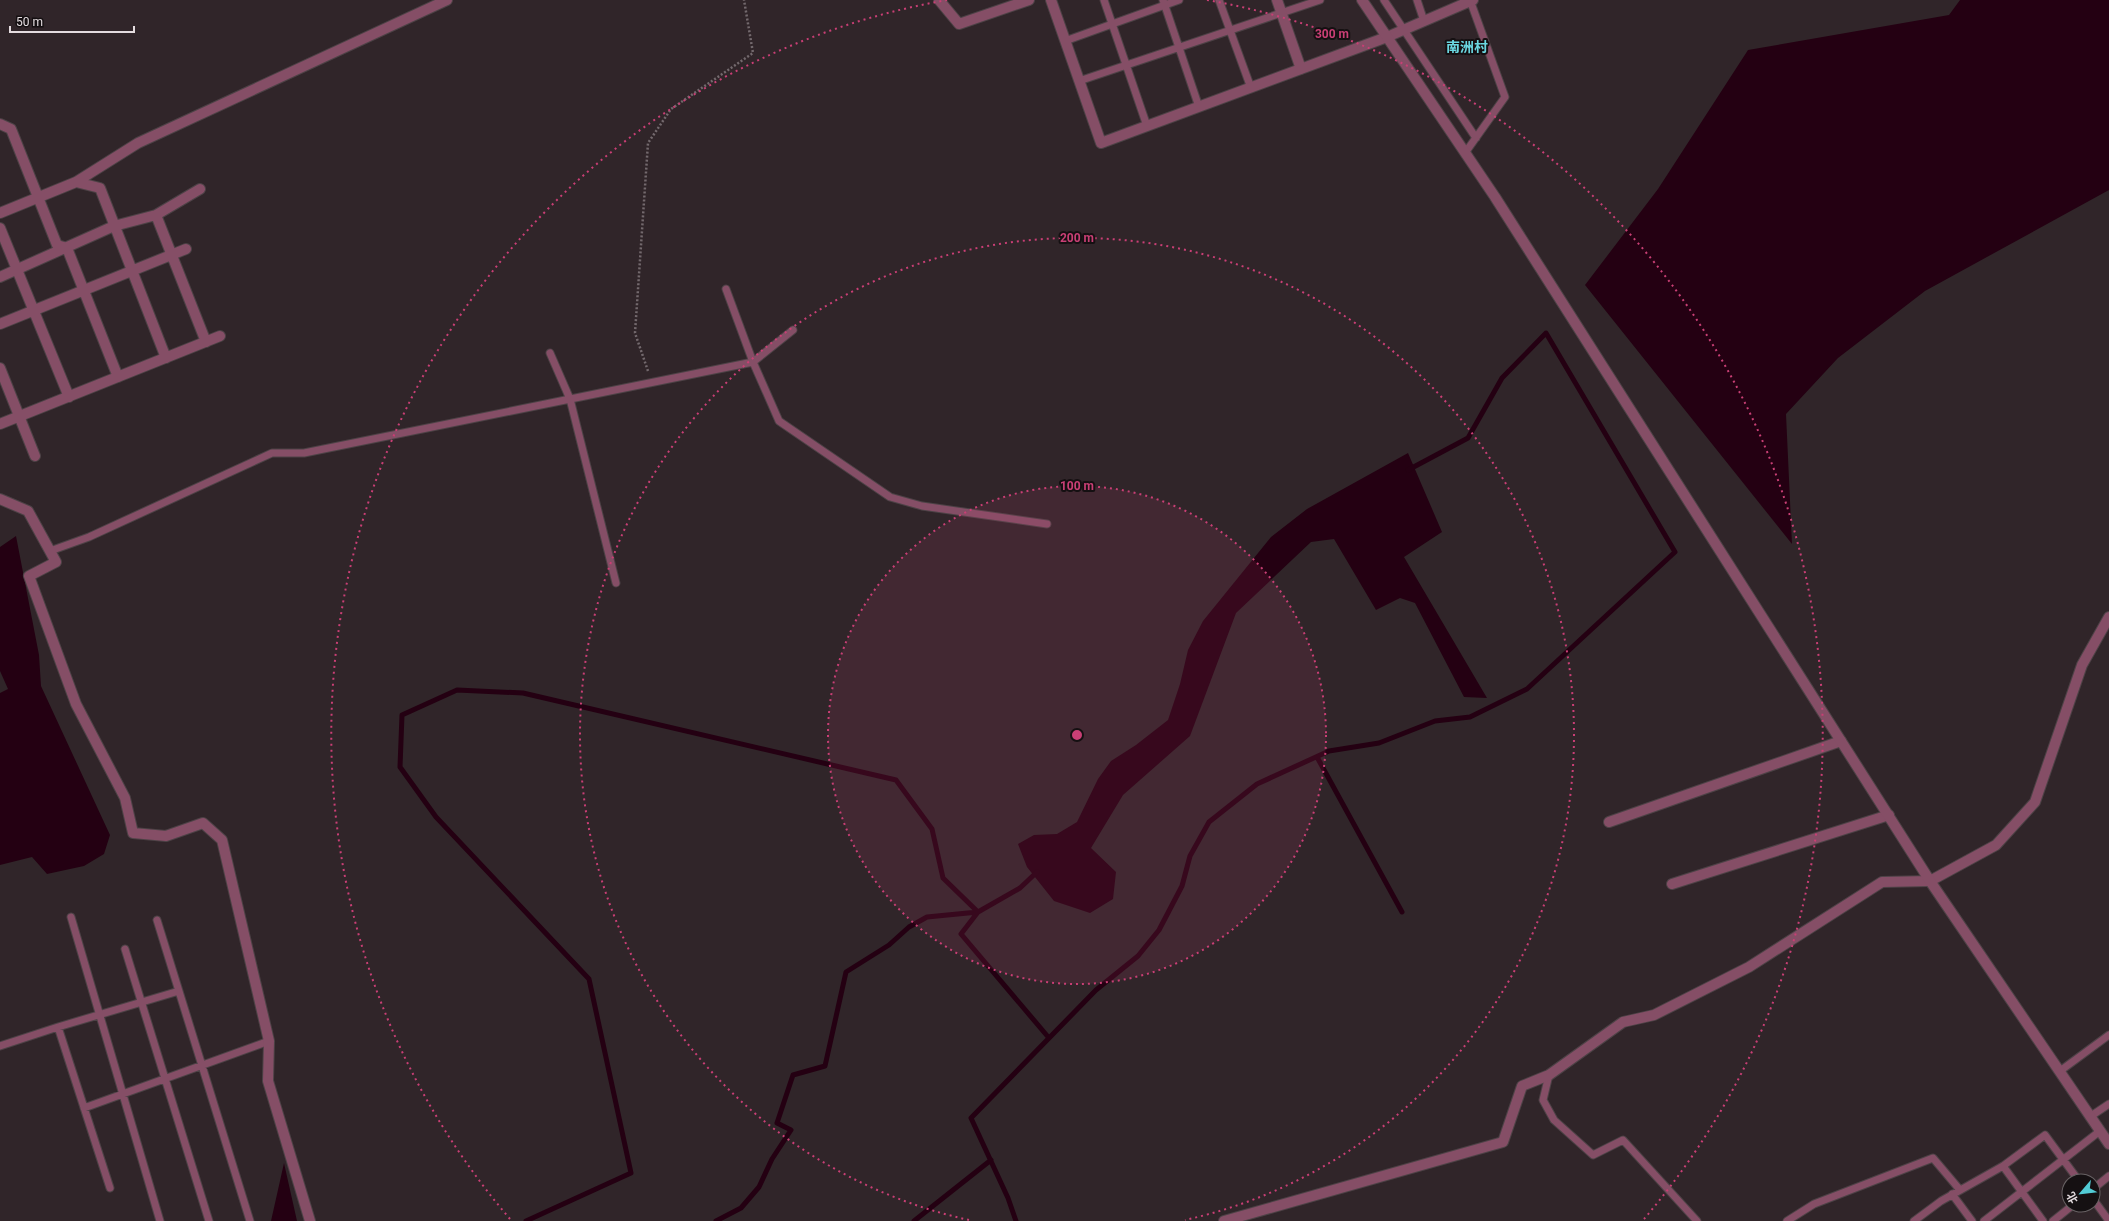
<svg xmlns="http://www.w3.org/2000/svg" width="2109" height="1221" font-family="Roboto,'Noto Sans SC',sans-serif">
  <style>
    .water { fill: #240012 }
    .lines { fill: none; stroke-linecap: round; stroke-linejoin: round }
    .stream { stroke: #240012; stroke-width: 5 }
    .service-casing { stroke: #4d4246; stroke-width: 9 }
    .minor-casing { stroke: #4d4246; stroke-width: 12 }
    .tertiary-casing { stroke: #4d4246; stroke-width: 12 }
    .path { stroke: #73696d; stroke-width: 2.5; stroke-dasharray: 2 2; stroke-linecap: butt }
    .service { stroke: #854e66; stroke-width: 7 }
    .minor { stroke: #854e66; stroke-width: 10 }
    .tertiary { stroke: #854e66; stroke-width: 10 }
    .ring { fill: none; stroke: #c93f75; stroke-width: 2; stroke-dasharray: 2 4 }
    .labels { text-anchor: middle; stroke-width: 4; stroke-linejoin: round; paint-order: stroke }
    .quarter-label { font-size: 14px; font-weight: bold; fill: #6bd7e1; stroke: #151012 }
    .centre { fill: #c93f75; stroke: #151012; stroke-width: 2 }
    .ring-label { font-size: 12px; text-anchor: middle; font-weight: bold; fill: #c93f75; stroke: #151012; stroke-width: 4; stroke-linejoin: round; paint-order: stroke }
  </style>
  <rect width="100%" height="100%" fill="#302529"/>
  <!-- water -->
  <path class="water" d="M1960 0H2109V190L1925 291 1838 358 1786 414 1792 544 1585 285 1658 189 1748 50 1949 15Z
    M1408 453 1442 532 1404 557 1487 698 1464 697 1415 603 1400 598 1376 610 1334 539 1311 542 1236 613 1190 736 1123 795 1091 848 1116 872 1113 899 1090 913 1054 901 1027 867 1018 844 1034 835 1057 834 1077 822 1098 779 1111 761 1136 745 1168 720 1180 684 1188 650 1203 621 1271 537 1307 509Z
    M16 536 39 655 41 686 110 835 104 854 84 866 47 874 32 857 0 865V693L8 689 0 671V547Z
    M284 1163 297 1221H271Z"/>
  <g class="lines">
    <!-- stream -->
    <path class="stream" d="M1317 757 1402 912
      M526 1221 631 1173 589 979 436 817 400 767 402 715 457 690 523 693 896 780 932 829 943 878 978 912 1020 888 1037 872
      M716 1221 741 1208 759 1187 772 1159 791 1130 777 1123 793 1075 825 1066 846 972 889 945 909 927 927 917 978 912 961 934 1049 1038
      M914 1221 991 1160
      M1016 1221 1008 1198 971 1118 1096 990 1138 956 1159 930 1182 886 1190 856 1209 822 1257 784 1329 751 1379 743 1435 721 1470 717 1527 689 1675 552 1546 333 1502 378 1468 438 1408 470"/>
    <!-- service casing -->
    <g class="service-casing">
      <path id="service" d="M1104 0 1147 126
        M1163 0 1199 107
        M1219 0 1251 88
        M1384 0 1476 138
        M1417 0 1424 21
        M1065 41 1179 0
        M1079 81 1320 0
        M1465 153 1505 97 1470 0
        M726 289 753 362 793 330
        M550 353 570 399 616 583
        M50 551 89 537 272 453H304L753 362 779 421 890 497 922 506 1047 524
        M71 917 160 1221
        M157 920 250 1221
        M125 949 209 1221
        M58 1027 179 991
        M0 1046 58 1027 110 1188
        M2060 1071 2109 1035
        M1549 1075 1543 1100 1554 1120 1593 1155 1623 1140 1697 1221
        M84 1108 269 1041
        M2091 1116 2109 1104
        M2003 1166 2043 1221
        M2093 1189 2109 1176
        M1952 1194 1972 1221
        M2093 1199 2109 1221
        M1787 1221 1814 1204 1933 1158 1960 1190
        M1914 1221 1941 1201 2003 1166 2045 1135 2079 1181
        M1984 1221 2100 1131
        M2053 1221 2073 1205"/>
    </g>
    <!-- minor casing -->
    <g class="minor-casing">
      <path id="minor" d="M939 0 959 24 1029 0
        M1051 0 1101 143 1387 37 1473 0
        M1277 0 1301 69
        M0 124 11 129 57 245 67 248 118 377
        M76 182 100 188 166 358
        M0 213 76 182 138 143 447 0
        M156 215 206 342
        M0 228 69 397
        M0 277 114 226 156 215 200 189
        M0 324 186 249
        M0 368 35 456
        M0 424 220 336
        M0 499 28 511 56 562 29 576 76 704 125 798 133 833 166 836 203 823 222 840 269 1041 268 1081 310 1221
        M1609 822 1841 741
        M1672 884 1889 815
        M1224 1221 1503 1142 1522 1086 1549 1075 1623 1022 1654 1015 1749 967 1882 882 1930 881 1996 845 2035 802 2082 665 2109 617"/>
    </g>
    <!-- tertiary casing -->
    <g class="tertiary-casing">
      <path id="tertiary" d="M1362 0 1495 197 1930 881 2109 1144"/>
    </g>
    <!-- path -->
    <path class="path" d="M648 371 635 333 648 143 671 109 753 53 744 0"/>
    <!-- service -->
    <use href="#service" class="service"/>
    <!-- minor -->
    <use href="#minor" class="minor"/>
    <!-- tertiary -->
    <use href="#tertiary" class="tertiary"/>
  </g>
  <!-- distance rings -->
  <circle cx="1077" cy="735" r="249" fill="#c93f75" fill-opacity=".12"/>
  <g class="ring">
    <circle cx="1077" cy="735" r="249"/>
    <path d="M969 1220A497 497 0 1 1 1185 1220"/>
    <path d="M510 1219A746 746 0 0 1 947 0M1207 0A746 746 0 0 1 1644 1219"/>
  </g>
  <g class="labels">
    <!-- quarter labels -->
    <g class="quarter-label">
      <text x="1467" y="52">南洲村</text>
    </g>
  </g>
  <circle cx="1077" cy="735" r="6" class="centre"/>
  <g class="ring-label">
    <text x="1332" y="38">300 m</text>
    <text x="1077" y="242">200 m</text>
    <text x="1077" y="490">100 m</text>
  </g>
  <!-- north arrow -->
  <g transform="translate(2081 1193) rotate(242)"><circle r="19" fill="#151012" stroke="#686264"/>
  <path d="M0-3L7 15L0 10L-7 15Z" fill="#52ccd6"/>
  <text y="-6" font-size="11" font-weight="bold" text-anchor="middle" fill="#e4dcdf">北</text>
  </g>
  <!-- scale -->
  <path d="M10 26v6h124v-6" fill="none" stroke="#e4dcdf" stroke-width="2"/>
  <text x="16" y="26" font-size="12" fill="#e4dcdf" stroke="#151012" stroke-width="3" paint-order="stroke">50 m</text>
</svg>
